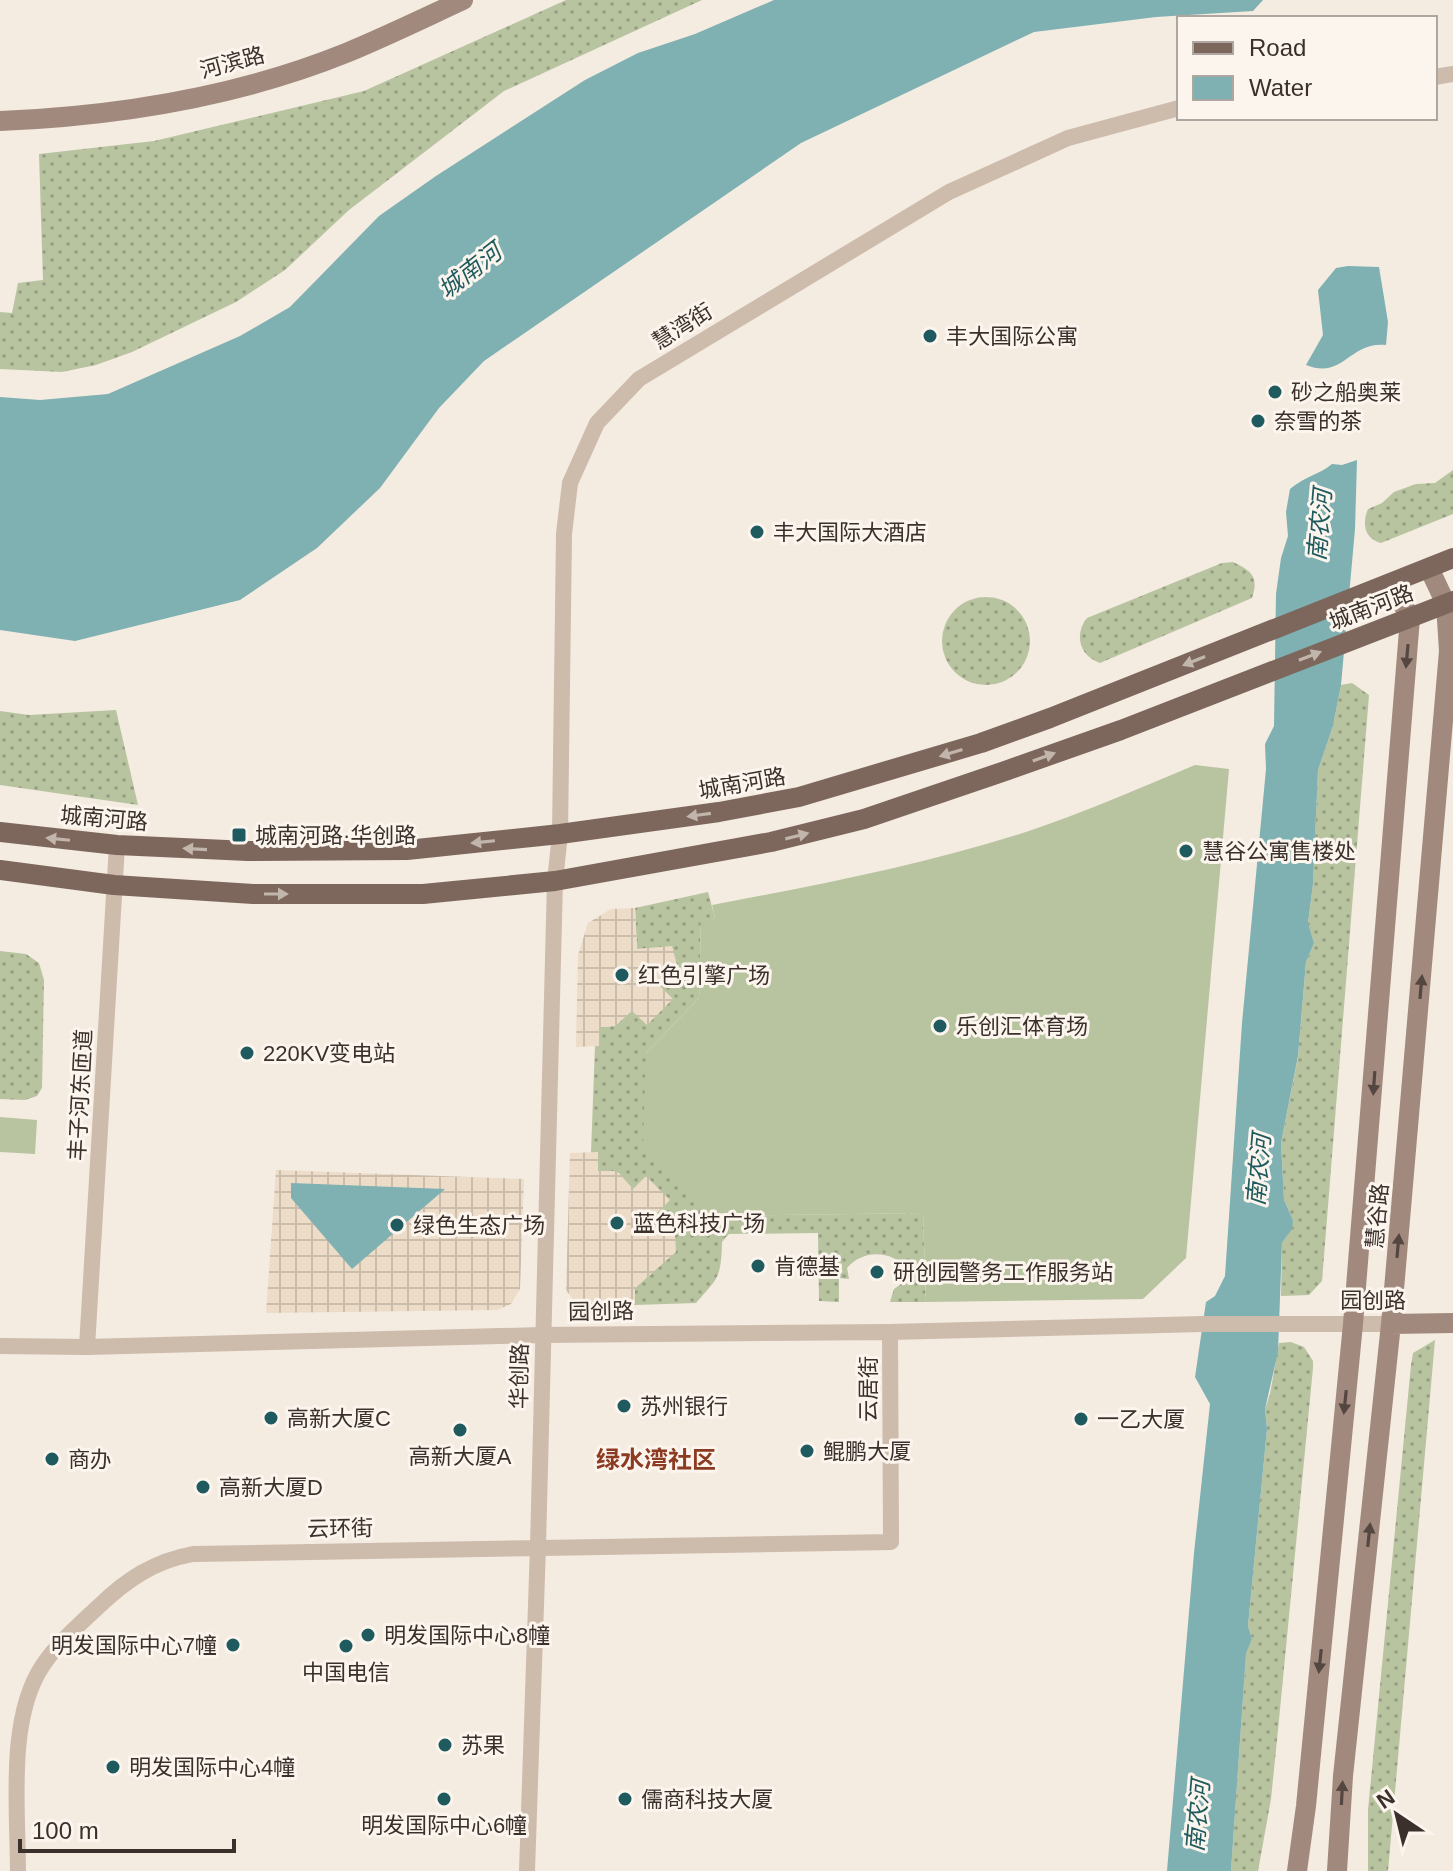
<svg xmlns="http://www.w3.org/2000/svg" width="1453" height="1871" font-family="Helvetica,'Noto Sans SC',sans-serif">
  <style>
    .grass { fill: url(#grass-dots) }
    .pitch { fill: #b8c4a0 }
    .plaza { fill: url(#plaza-grid) }
    .water { fill: #7fb0b2 }
    .lines { fill: none; stroke-linecap: round; stroke-linejoin: round }
    .street { stroke: #cdbbac; stroke-width: 16 }
    .secondary { stroke: #a18a7d; stroke-width: 20 }
    .primary { stroke: #7d675c; stroke-width: 20 }
    .oneway { fill: #c2b5ac }
    .oneway2 { fill: #544640 }
    .poi-dot { fill: #1f5a5e; stroke: #fbf5ee; stroke-width: 3 }
    .labels { text-anchor: middle; stroke-width: 6; stroke-linejoin: round; paint-order: stroke }
    .street-label { font-size: 22px; fill: #3b302b; stroke: #fbf5ee }
    .poi-label { font-size: 22px; fill: #3b302b; stroke: #fbf5ee; text-anchor: start }
    .water-label { font-size: 24px; font-style: italic; fill: #1f5a5e; stroke: #fbf5ee }
    .neighbourhood-label { font-size: 24px; font-weight: bold; fill: #8c3b22; stroke: #fbf5ee }
  </style>
  <defs>
    <pattern id="grass-dots" width="8" height="8" patternUnits="userSpaceOnUse" patternTransform="scale(2)"><rect width="8" height="8" fill="#b8c4a0"/><path d="M2 2h.1M6 6h.1" fill="none" stroke="#97a083" stroke-width="1.8" stroke-linecap="round"/></pattern>
    <pattern id="plaza-grid" width="8" height="8" patternUnits="userSpaceOnUse" patternTransform="scale(2)"><rect width="8" height="8" fill="#ecdcc8"/><path d="M0 4h8M4 0v8" fill="none" stroke="#cbbdac"/></pattern>
  </defs>
  <rect width="100%" height="100%" fill="#f4ebe1"/>
  <!-- grass -->
  <path class="grass" d="M566 0H702L504 91 349 210 285 270 236 302 132 352 96 365 62 372 0 369V312L12 313 18 283 43 280 39 154 154 141 364 91Z
    M1453 470V514L1381 543C1364 538 1362 524 1368 509L1382 503 1394 492 1416 484 1435 483Z
    M1233 562C1252 571 1259 577 1252 598L1100 663C1079 656 1074 634 1087 618L1222 563Z
    M942 641a44 44 0 1 1 88 0a44 44 0 1 1-88 0Z
    M1352 683 1369 695 1322 1281 1309 1295 1281 1296 1282 1243 1287 1236 1293 1220 1284 1200 1281 1143 1298 1057 1306 962 1314 943 1308 924 1313 883 1318 770 1333 726 1341 685Z
    M116 710 138 805 0 785V711L29 715Z
    M708 892 715 918 701 921 699 998 646 1053 713 1216 923 1213 926 1302H890L894 1289 904 1282 907 1269C892 1250 863 1249 847 1268L849 1279 839 1278V1302L819 1301 818 1233 729 1234 722 1242C721 1277 719 1277 696 1303L635 1305V1288L675 1252V1233L613 1171H598L591 1152 595 1046H599V1027L615 1026 658 984 672 947 637 949 635 908Z
    M0 951 26 954 39 963 44 980 42 1088 37 1096 25 1100 0 1099Z
    M1435 1340 1388 1871H1368V1810L1411 1365 1413 1353Z
    M1291 1342 1304 1347 1313 1361V1368L1278 1730 1271 1799 1258 1871H1231L1246 1654 1252 1639 1248 1626 1267 1429 1265 1409 1270 1394 1279 1343Z"/>
  <!-- pitch -->
  <path class="pitch" d="M1195 765 1229 769 1186 1258 1143 1299 926 1302 923 1213 713 1216 643 1144 646 1053 699 998 701 920 715 918 712 905C818 885 923 865 1026 832 1083 813 1140 788 1195 765Z
    M0 1117 37 1120 35 1154 0 1152Z"/>
  <!-- plaza -->
  <path class="plaza" d="M635 908 637 949 672 946 677 965 658 984 673 999 647 1025 632 1011 615 1026 600 1027 599 1046 576 1047 578 955 588 923 611 909Z
    M598 1152V1171H613L619 1173 633 1189 646 1176 670 1200 657 1213 675 1233 676 1252 635 1288V1305L583 1307 574 1301 566 1290 570 1153Z
    M276 1170 524 1179 520 1289 511 1304 497 1310 266 1313Z"/>
  <!-- water -->
  <path class="water" d="M774 0H1263L1253 11 1156 17 1034 32 801 143 484 361 439 408 380 488 317 548 240 600 75 641 0 630V397L40 400 108 394 240 336 290 307 379 216 436 176 585 80 638 53 695 34Z
    M1348 266 1379 267 1388 322 1386 345C1349 341 1344 380 1306 365L1323 335 1318 290 1336 268Z
    M1357 460 1355 529 1341 685 1333 726 1318 770 1313 884 1308 923 1314 943 1306 962 1298 1056 1281 1143 1284 1200 1293 1220 1292 1229 1282 1243 1278 1352 1265 1409 1267 1429 1248 1626 1252 1639 1246 1654 1231 1871H1167L1194 1553 1210 1404 1195 1377 1206 1302 1215 1296 1225 1276 1242 1023 1266 769 1265 744 1274 726 1276 594 1281 558 1288 536 1286 512 1290 489C1305 476 1319 475 1332 464L1342 465Z
    M291 1183 445 1189 352 1269 291 1198Z"/>
  <g class="lines">
    <!-- street -->
    <path class="street" d="M1435 77 1453 74
      M0 1346 87 1347 542 1335 890 1332 1203 1324H1391
      M87 1347 117 845
      M18 1871C18 1809 7 1718 43 1665 57 1644 79 1625 98 1607 126 1580 154 1561 193 1554 426 1549 658 1547 891 1542L890 1332
      M527 1871 538 1546 555 881 560 834 564 534 570 483 597 423 639 379 949 192 1068 138 1179 108"/>
    <!-- secondary -->
    <path class="secondary" d="M0 121C117 116 237 97 346 53 385 37 424 18 463 0
      M1391 1324 1453 1323
      M1297 1871 1306 1806 1353 1324 1410 618 1392 583
      M1337 1871 1343 1776 1391 1324 1449 651 1446 604 1429 568"/>
    <!-- primary -->
    <path class="primary" d="M0 832 117 845 248 851 407 850 560 834 719 812 799 797 981 743 1050 718 1453 558
      M0 870 114 885 253 894H423L555 881 771 842 864 819 1008 770 1121 730 1453 601"/>
  </g>
  <!-- one-way arrows -->
  <defs><path id="oneway-solid" d="M-6-.8H1V-3.2L6.5 0L1 3.2V.8H-6Z" transform="scale(2)"/></defs>
  <g class="oneway">
    <use href="#oneway-solid" transform="translate(1310 656) rotate(-21)"/>
    <use href="#oneway-solid" transform="translate(1194 661) rotate(158)"/>
    <use href="#oneway-solid" transform="translate(951 753) rotate(163)"/>
    <use href="#oneway-solid" transform="translate(1044 757) rotate(-20)"/>
    <use href="#oneway-solid" transform="translate(699 815) rotate(172)"/>
    <use href="#oneway-solid" transform="translate(797 836) rotate(-14)"/>
    <use href="#oneway-solid" transform="translate(58 839) rotate(-174)"/>
    <use href="#oneway-solid" transform="translate(483 842) rotate(174)"/>
    <use href="#oneway-solid" transform="translate(195 849) rotate(-177)"/>
    <use href="#oneway-solid" transform="translate(276 894)"/>
  </g>
  <g class="oneway2">
    <use href="#oneway-solid" transform="translate(1407 656) rotate(95)"/>
    <use href="#oneway-solid" transform="translate(1421 987) rotate(-85)"/>
    <use href="#oneway-solid" transform="translate(1374 1083) rotate(94)"/>
    <use href="#oneway-solid" transform="translate(1398 1246) rotate(-85)"/>
    <use href="#oneway-solid" transform="translate(1345 1402) rotate(96)"/>
    <use href="#oneway-solid" transform="translate(1369 1535) rotate(-84)"/>
    <use href="#oneway-solid" transform="translate(1320 1661) rotate(96)"/>
    <use href="#oneway-solid" transform="translate(1342 1793) rotate(-87)"/>
  </g>
  <!-- markers -->
  <g class="poi-dot">
    <circle cx="930" cy="336" r="8"/>
    <circle cx="1275" cy="392" r="8"/>
    <circle cx="1258" cy="421" r="8"/>
    <circle cx="757" cy="532" r="8"/>
    <rect x="231" y="827" width="16" height="16" rx="4"/>
    <circle cx="1186" cy="851" r="8"/>
    <circle cx="622" cy="975" r="8"/>
    <circle cx="940" cy="1026" r="8"/>
    <circle cx="247" cy="1053" r="8"/>
    <circle cx="617" cy="1223" r="8"/>
    <circle cx="397" cy="1225" r="8"/>
    <circle cx="758" cy="1266" r="8"/>
    <circle cx="877" cy="1272" r="8"/>
    <circle cx="624" cy="1406" r="8"/>
    <circle cx="271" cy="1418" r="8"/>
    <circle cx="1081" cy="1419" r="8"/>
    <circle cx="460" cy="1430" r="8"/>
    <circle cx="807" cy="1451" r="8"/>
    <circle cx="52" cy="1459" r="8"/>
    <circle cx="203" cy="1487" r="8"/>
    <circle cx="368" cy="1635" r="8"/>
    <circle cx="233" cy="1645" r="8"/>
    <circle cx="346" cy="1646" r="8"/>
    <circle cx="445" cy="1745" r="8"/>
    <circle cx="113" cy="1767" r="8"/>
    <circle cx="444" cy="1799" r="8"/>
    <circle cx="625" cy="1799" r="8"/>
  </g>
  <g class="labels">
    <!-- street labels -->
    <g class="street-label">
      <text transform="translate(232 62) rotate(-15)" y="8">河滨路</text>
      <text transform="translate(682 326) rotate(-32)" y="8">慧湾街</text>
      <text transform="translate(1371 607) rotate(-21)" y="8">城南河路</text>
      <text transform="translate(742 783) rotate(-10)" y="8">城南河路</text>
      <text transform="translate(104 818) rotate(5)" y="8">城南河路</text>
      <text transform="translate(80 1095) rotate(-87)" y="8">丰子河东匝道</text>
      <text transform="translate(1377 1216) rotate(-85)" y="8">慧谷路</text>
      <text x="1373" y="1308">园创路</text>
      <text transform="translate(601 1311) rotate(-1)" y="8">园创路</text>
      <text transform="translate(519 1376) rotate(-89)" y="8">华创路</text>
      <text transform="translate(868 1389) rotate(-90)" y="8">云居街</text>
      <text transform="translate(340 1528) rotate(-1)" y="8">云环街</text>
    </g>
    <!-- poi labels -->
    <g class="poi-label">
      <text x="946" y="344">丰大国际公寓</text>
      <text x="1291" y="400">砂之船奥莱</text>
      <text x="1274" y="429">奈雪的茶</text>
      <text x="773" y="540">丰大国际大酒店</text>
      <text x="255" y="843">城南河路·华创路</text>
      <text x="1202" y="859">慧谷公寓售楼处</text>
      <text x="638" y="983">红色引擎广场</text>
      <text x="956" y="1034">乐创汇体育场</text>
      <text x="263" y="1061">220KV变电站</text>
      <text x="633" y="1231">蓝色科技广场</text>
      <text x="413" y="1233">绿色生态广场</text>
      <text x="774" y="1274">肯德基</text>
      <text x="893" y="1280">研创园警务工作服务站</text>
      <text x="640" y="1414">苏州银行</text>
      <text x="287" y="1426">高新大厦C</text>
      <text x="1097" y="1427">一乙大厦</text>
      <text x="823" y="1459">鲲鹏大厦</text>
      <text x="460" y="1464" text-anchor="middle">高新大厦A</text>
      <text x="68" y="1467">商办</text>
      <text x="219" y="1495">高新大厦D</text>
      <text x="384" y="1643">明发国际中心8幢</text>
      <text x="217" y="1653" text-anchor="end">明发国际中心7幢</text>
      <text x="346" y="1680" text-anchor="middle">中国电信</text>
      <text x="461" y="1753">苏果</text>
      <text x="129" y="1775">明发国际中心4幢</text>
      <text x="641" y="1807">儒商科技大厦</text>
      <text x="444" y="1833" text-anchor="middle">明发国际中心6幢</text>
    </g>
    <!-- water labels -->
    <g class="water-label">
      <text transform="translate(470 271) rotate(-38)" y="8">城南河</text>
      <text transform="translate(1320 525) rotate(-85)" y="8">南农河</text>
      <text transform="translate(1259 1170) rotate(-85)" y="8">南农河</text>
      <text transform="translate(1198 1816) rotate(-85)" y="8">南农河</text>
    </g>
    <!-- neighbourhood labels -->
    <g class="neighbourhood-label">
      <text x="656" y="1468">绿水湾社区</text>
    </g>
  </g>
  <!-- legend -->
  <rect x="1177" y="16" width="260" height="104" fill="#fbf5ee" stroke="#aea6a0" stroke-width="2"/>
  <rect x="1193" y="42" width="40" height="12" fill="#7d675c" stroke="#aea6a0" stroke-width="2"/>
  <text x="1249" y="56" font-size="24" fill="#3b302b">Road</text>
  <rect x="1193" y="76" width="40" height="24" fill="#7fb0b2" stroke="#aea6a0" stroke-width="2"/>
  <text x="1249" y="96" font-size="24" fill="#3b302b">Water</text>
  <!-- north arrow -->
  <g transform="translate(1397 1815) rotate(325)" stroke="#fbf5ee" stroke-width="6" paint-order="stroke">
  <path d="M0-6L14 30L0 20L-14 30Z" fill="#3b302b"/>
  <text y="-12" font-size="22" font-weight="bold" text-anchor="middle" fill="#3b302b">N</text>
  </g>
  <!-- scale -->
  <path d="M20 1839v12h214v-12" fill="none" stroke="#3b302b" stroke-width="4"/>
  <text x="32" y="1839" font-size="24" fill="#3b302b" stroke="#fbf5ee" stroke-width="6" paint-order="stroke">100 m</text>
</svg>
